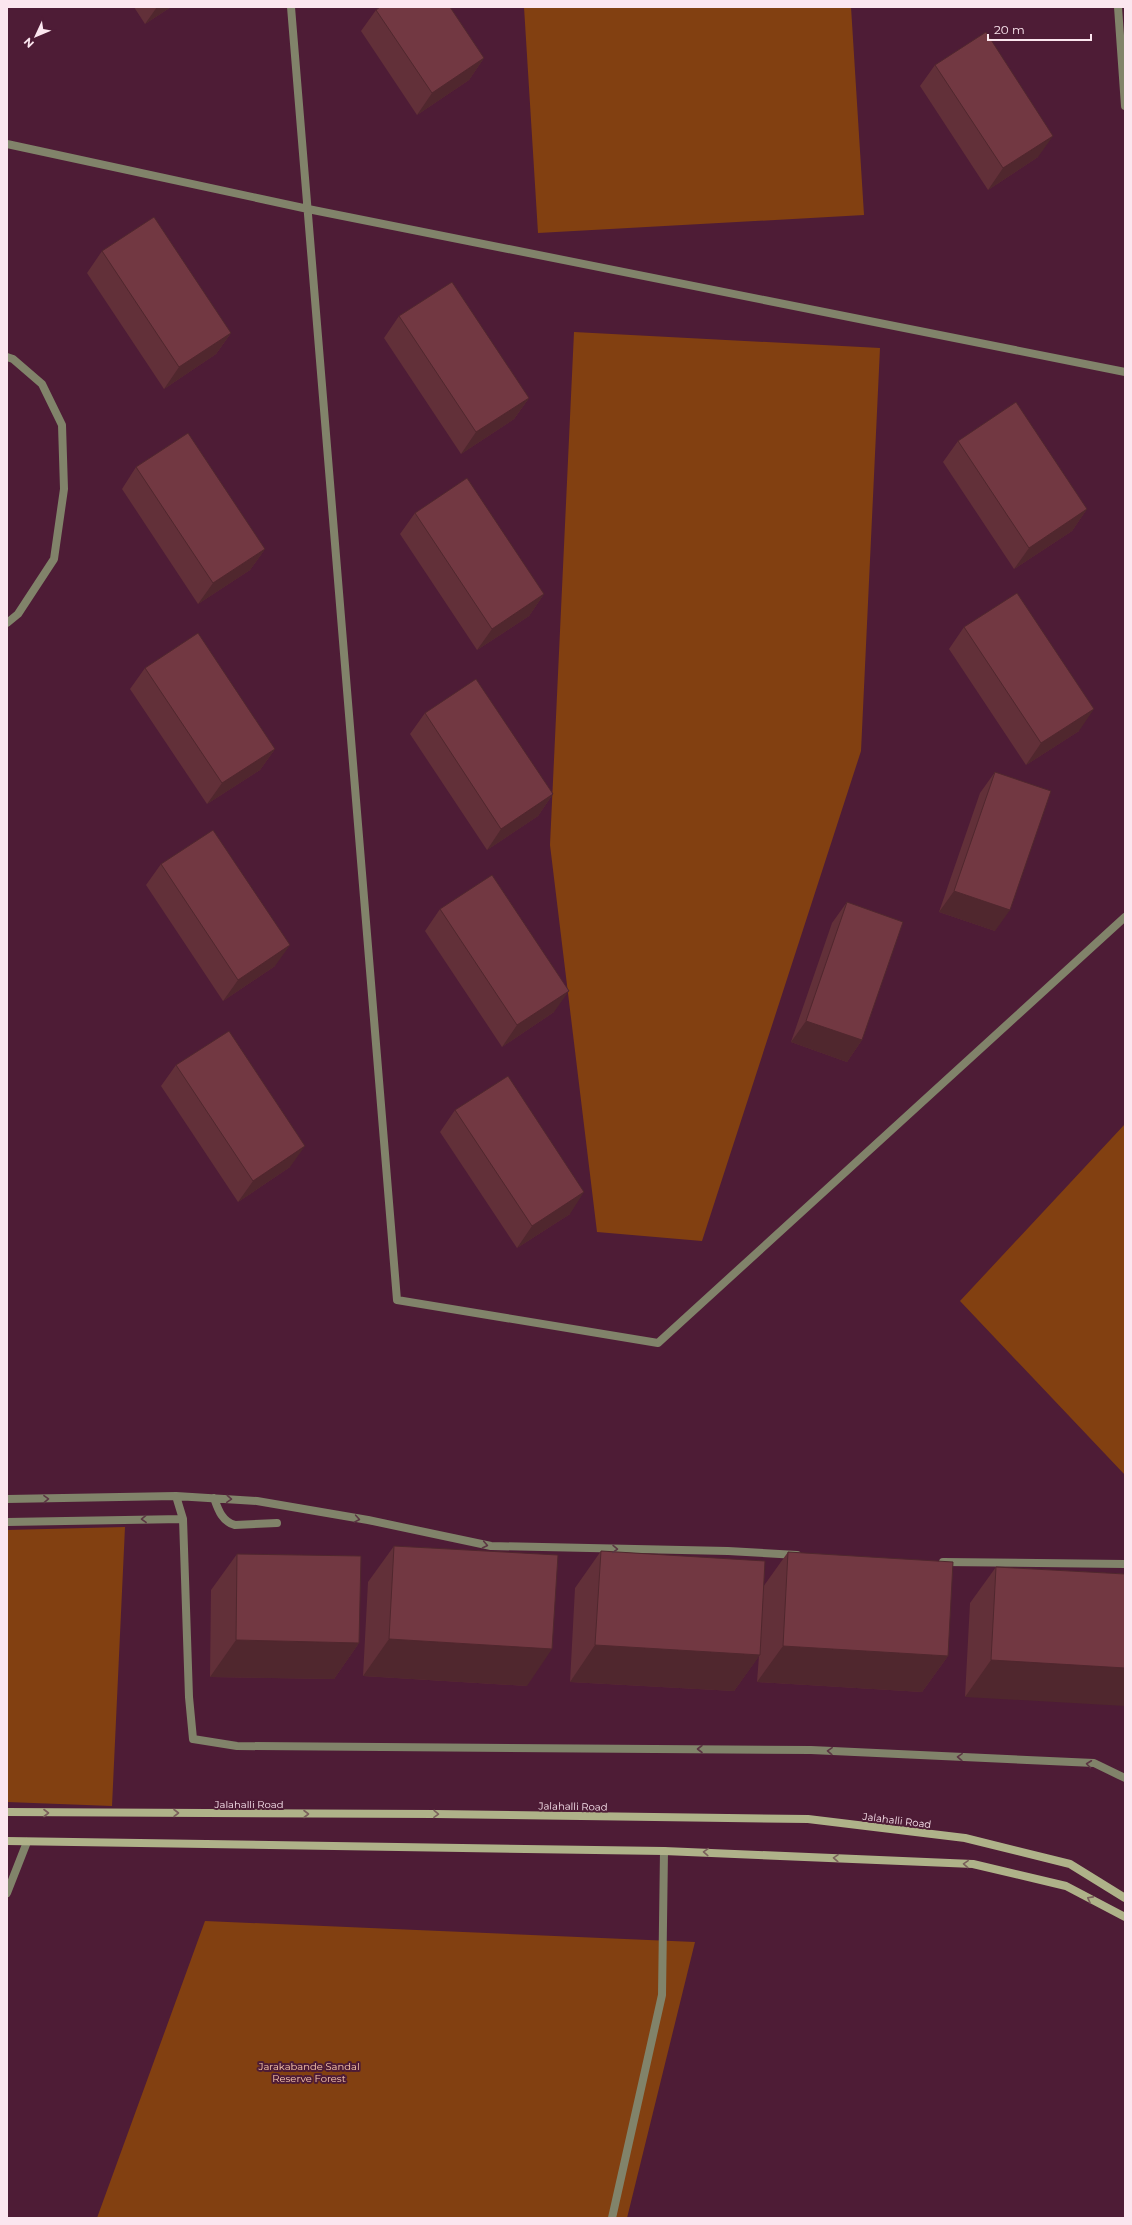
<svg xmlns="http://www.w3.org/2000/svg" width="1132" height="2225" font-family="Montserrat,sans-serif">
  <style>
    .green { fill: #824011 }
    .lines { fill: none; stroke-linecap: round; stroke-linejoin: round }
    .service { stroke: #81836a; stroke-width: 8 }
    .minor { stroke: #81836a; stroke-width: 8 }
    .secondary { stroke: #afb289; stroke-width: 8 }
    .wall { fill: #623039 }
    .shaded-wall { fill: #50272e }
    .building { fill: #723842; stroke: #50272e }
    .oneway { stroke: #5b3643 }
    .oneway2 { stroke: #7a605b }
    .labels { text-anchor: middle; stroke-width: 4; stroke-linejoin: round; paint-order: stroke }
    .street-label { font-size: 10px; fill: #fbe6ef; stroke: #4e1c36 }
    .park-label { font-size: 10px; fill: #fccbb0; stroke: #4e1c36 }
  </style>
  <rect width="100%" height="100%" fill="#4e1c36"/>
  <!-- green -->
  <path class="green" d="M524 7H851L864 215 538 233Z
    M574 332 880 348 861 751 702 1241 597 1232 550 845Z
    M1125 1124V1475L960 1301Z
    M125 1527 112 1806 7 1802V1530Z
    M205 1921 695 1942 627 2218H97Z"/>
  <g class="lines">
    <!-- service -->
    <path class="service" d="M291 7 397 1300 658 1343 1125 917
      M1118 7 1125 106
      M7 144 308 209 1125 372
      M7 357 13 359 42 384 62 425 64 489 54 559 18 614 7 623
      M612 2218 662 1995 664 1851"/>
    <!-- minor -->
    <path class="minor" d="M176 1496 183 1519 189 1697 193 1739 237 1746 811 1750 1094 1763 1125 1778
      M214 1498C218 1509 222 1522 235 1525L277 1523
      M7 1499 176 1496 257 1501 368 1520 491 1546 728 1551 797 1555
      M7 1522 183 1519
      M943 1562 1125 1564
      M7 1893 27 1842"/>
    <!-- secondary -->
    <path class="secondary" d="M7 1812 435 1814 808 1819 965 1838 1070 1864 1125 1898
      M7 1841 664 1851 973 1864 1066 1886 1125 1917"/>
  </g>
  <!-- wall -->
  <path class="wall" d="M134 7H171L145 24Z
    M376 10 484 58 469 80 417 115 361 31Z
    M935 65 1038 157 988 190 920 86Z
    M102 251 231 333 216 354 164 389 87 273Z
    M399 316 529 398 514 419 461 454 384 338Z
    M958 441 1087 509 1072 531 1014 569 943 462Z
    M136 467 265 549 250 570 198 604 122 489Z
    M415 513 544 594 529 616 477 650 400 534Z
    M964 627 1079 731 1026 765 949 649Z
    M145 668 275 749 260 770 207 804 130 689Z
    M425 713 553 794 538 816 487 850 410 734Z
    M995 772V931L939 912 980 793Z
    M161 864 275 966 223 1001 146 885Z
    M847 902 862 1040 847 1062 791 1042 832 923Z
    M440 909 554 1012 502 1047 425 931Z
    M176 1065 290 1167 238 1202 161 1086Z
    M455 1110 570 1214 517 1248 440 1132Z
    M394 1546 527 1686 363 1676 368 1582Z
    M601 1551 763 1587 788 1552 948 1656 922 1692 757 1682 759 1656 734 1691 570 1682 575 1588Z
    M237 1554 359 1643 334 1679 210 1677 211 1590Z
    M996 1567 1125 1574 965 1697 970 1603Z"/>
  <!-- shaded-wall -->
  <path class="shaded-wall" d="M157 7H171L145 24Z
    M484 58 469 80 417 115 432 93Z
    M1053 136 1038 157 988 190 1003 168Z
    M231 333 216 354 164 389 179 367Z
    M529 398 514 419 461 454 476 432Z
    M1087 509 1072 531 1014 569 1029 548Z
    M265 549 250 570 198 604 213 583Z
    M544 594 529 616 477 650 492 629Z
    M1094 709 1079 731 1026 765 1041 743Z
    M275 749 260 770 207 804 222 783Z
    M553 794 538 816 487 850 501 829Z
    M954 891 1010 910 995 931 939 912Z
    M290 945 275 966 223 1001 238 980Z
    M569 991 554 1012 502 1047 517 1025Z
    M806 1021 862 1040 847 1062 791 1042Z
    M305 1146 290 1167 238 1202 253 1181Z
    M584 1192 570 1214 517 1248 532 1226Z
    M389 1639 552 1649 527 1686 363 1676Z
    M236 1640 359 1643 334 1679 210 1677Z
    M595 1645 760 1655 734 1691 570 1682Z
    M783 1646 948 1656 922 1692 757 1682Z
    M991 1660 1125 1668V1706L965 1697Z"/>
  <!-- building -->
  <path class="building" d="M380 7H450L484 58 432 93 376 10Z
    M986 32 1053 136 1003 168 935 65Z
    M154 217 231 333 179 367 102 251Z
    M452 282 529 398 476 432 399 316Z
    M1016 402 1087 509 1029 548 958 441Z
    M188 433 265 549 213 583 136 467Z
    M467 478 544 594 492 629 415 513Z
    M1017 593 1094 709 1041 743 964 627Z
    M198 633 275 749 222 783 145 668Z
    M476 679 553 794 501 829 425 713Z
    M995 772 1051 791 1010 910 954 891Z
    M213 830 290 945 238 980 161 864Z
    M492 875 569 991 517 1025 440 909Z
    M847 902 903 922 862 1040 806 1021Z
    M229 1031 305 1146 253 1181 176 1065Z
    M508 1076 584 1192 532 1226 455 1110Z
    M394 1546 558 1555 552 1649 389 1639Z
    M601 1551 765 1561 760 1655 595 1645Z
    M788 1552 953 1562 948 1656 783 1646Z
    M237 1554 361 1556 359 1643 236 1640Z
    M996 1567 1125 1574V1668L991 1660Z"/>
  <!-- one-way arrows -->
  <defs><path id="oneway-chevron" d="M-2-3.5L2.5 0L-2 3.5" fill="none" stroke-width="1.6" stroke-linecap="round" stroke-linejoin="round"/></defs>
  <g class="oneway">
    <use href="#oneway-chevron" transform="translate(46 1499) rotate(-1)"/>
    <use href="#oneway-chevron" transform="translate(229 1499) rotate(4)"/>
    <use href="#oneway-chevron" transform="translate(144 1519) rotate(179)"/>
    <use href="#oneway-chevron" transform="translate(357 1519) rotate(10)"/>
    <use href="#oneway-chevron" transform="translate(485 1545) rotate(11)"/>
    <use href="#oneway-chevron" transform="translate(615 1549) rotate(1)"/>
    <use href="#oneway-chevron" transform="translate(700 1749) rotate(-180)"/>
    <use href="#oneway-chevron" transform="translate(830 1751) rotate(-177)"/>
    <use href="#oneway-chevron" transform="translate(960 1757) rotate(-177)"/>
    <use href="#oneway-chevron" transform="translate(1089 1764) rotate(-173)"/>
  </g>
  <g class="oneway2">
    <use href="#oneway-chevron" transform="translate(46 1813)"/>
    <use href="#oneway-chevron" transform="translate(176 1813)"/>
    <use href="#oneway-chevron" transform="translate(306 1814)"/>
    <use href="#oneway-chevron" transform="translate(436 1814) rotate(1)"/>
    <use href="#oneway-chevron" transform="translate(706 1852) rotate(-177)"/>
    <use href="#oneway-chevron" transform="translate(836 1858) rotate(-177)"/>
    <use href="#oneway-chevron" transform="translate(966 1864) rotate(-177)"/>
    <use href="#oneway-chevron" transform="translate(1090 1899) rotate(-152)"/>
  </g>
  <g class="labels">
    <!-- street labels -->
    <g class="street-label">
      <text x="249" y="1808">Jalahalli Road</text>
      <text transform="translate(573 1806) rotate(1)" y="4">Jalahalli Road</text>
      <text transform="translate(897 1820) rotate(7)" y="4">Jalahalli Road</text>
    </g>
    <!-- park labels -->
    <g class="park-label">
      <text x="309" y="2070">Jarakabande Sandal<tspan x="309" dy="12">Reserve Forest</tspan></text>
    </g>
  </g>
  <!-- border -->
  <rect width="1132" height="2225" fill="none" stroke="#fbe6ef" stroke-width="16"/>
  <!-- north arrow -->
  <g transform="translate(36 36) rotate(226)" stroke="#4e1c36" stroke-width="3" paint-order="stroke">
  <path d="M0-3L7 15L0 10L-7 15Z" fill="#fbe6ef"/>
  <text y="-6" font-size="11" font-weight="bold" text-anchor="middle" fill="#fbe6ef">N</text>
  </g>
  <!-- scale -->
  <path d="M988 34v6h103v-6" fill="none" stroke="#fbe6ef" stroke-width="2"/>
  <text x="994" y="34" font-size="12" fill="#fbe6ef" stroke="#4e1c36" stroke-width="3" paint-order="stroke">20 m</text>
</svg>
